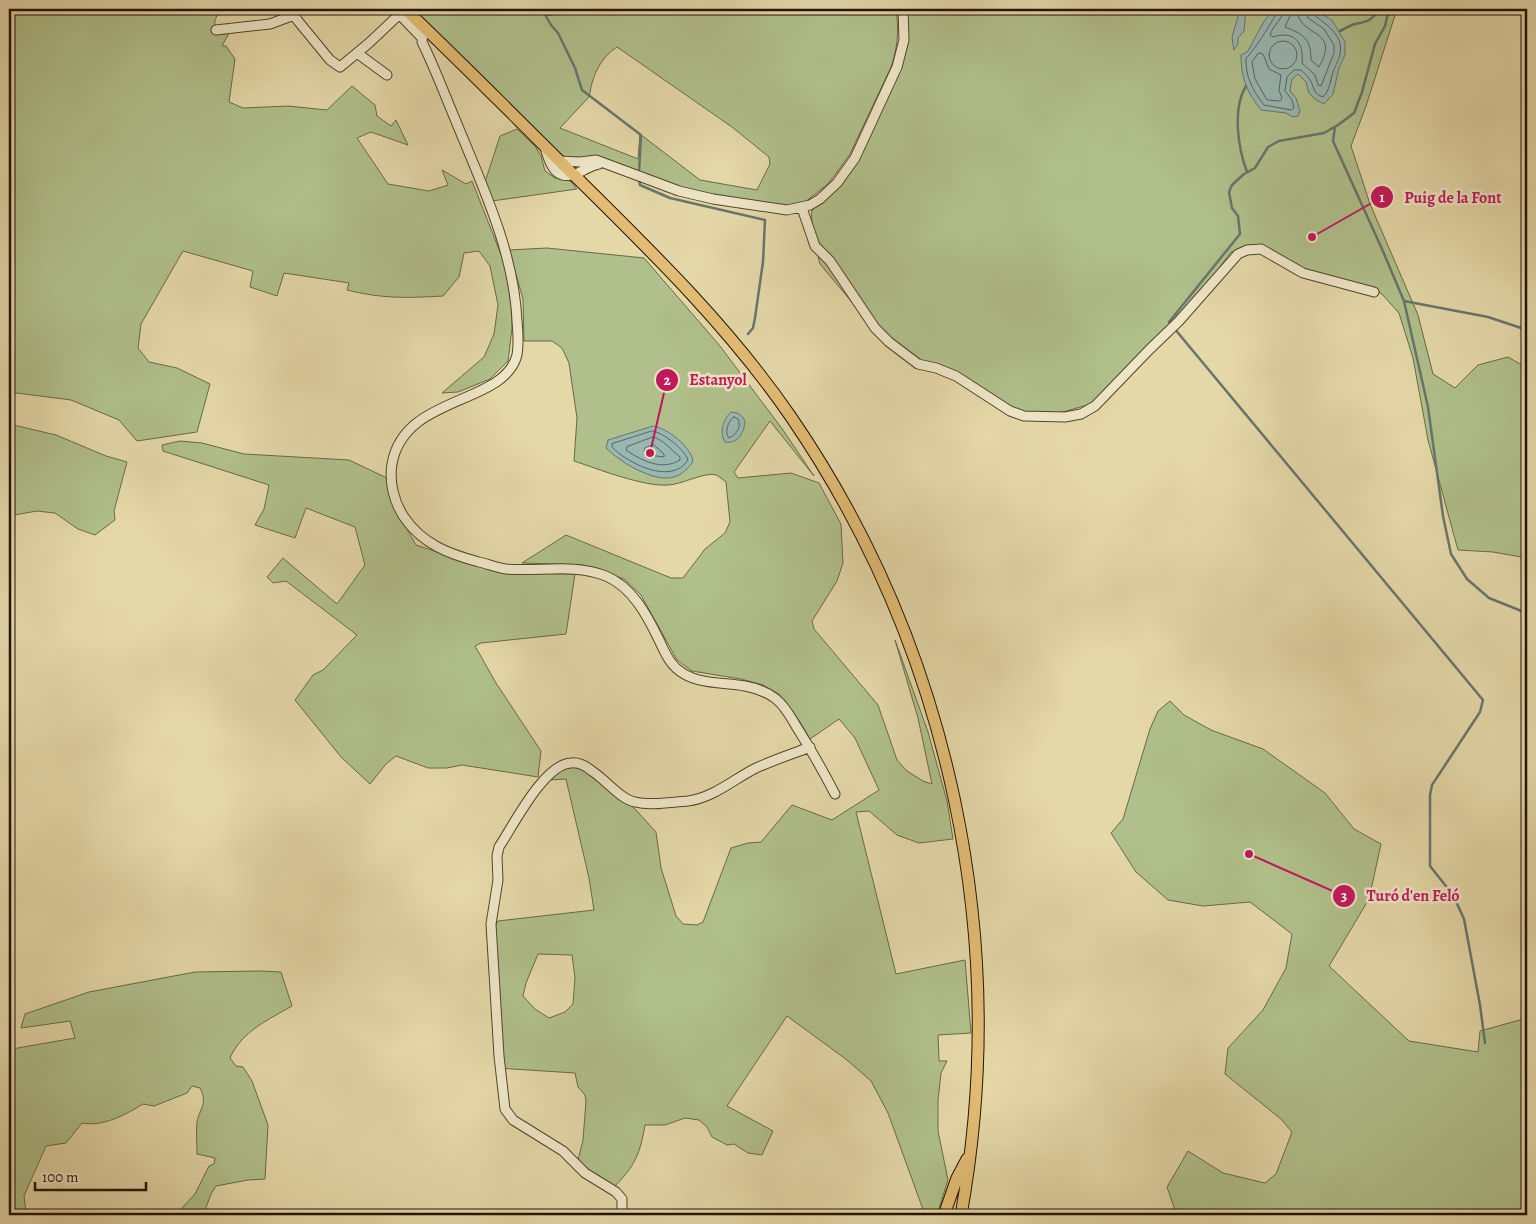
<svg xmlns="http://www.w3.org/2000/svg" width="1536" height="1224" font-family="Alegreya,serif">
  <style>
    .green { fill: #b0bf8b; stroke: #696946; fill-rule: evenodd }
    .water { fill: #99b7b2; stroke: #69756b }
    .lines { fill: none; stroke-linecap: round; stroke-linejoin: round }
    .shore { stroke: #5e6559; stroke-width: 1 }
    .stream { stroke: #69756b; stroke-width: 2.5 }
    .minor-casing { stroke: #52442a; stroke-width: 11 }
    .major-casing { stroke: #221300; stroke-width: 13 }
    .minor { stroke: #ede5c6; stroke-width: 9 }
    .major { stroke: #e2bc74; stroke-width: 11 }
    .leader { fill: none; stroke: #c2185b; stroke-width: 2 }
    .callout-dot { fill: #c2185b; stroke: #ede5c6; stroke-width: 2 }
    .mark-label { font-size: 15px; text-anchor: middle; font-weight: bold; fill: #fff }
    .callout-label { font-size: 16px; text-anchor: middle; font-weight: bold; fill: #c2185b; stroke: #ede5c6; stroke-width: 5; stroke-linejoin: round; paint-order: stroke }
  </style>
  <rect width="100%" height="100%" fill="#e4d7a8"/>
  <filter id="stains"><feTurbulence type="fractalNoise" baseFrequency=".004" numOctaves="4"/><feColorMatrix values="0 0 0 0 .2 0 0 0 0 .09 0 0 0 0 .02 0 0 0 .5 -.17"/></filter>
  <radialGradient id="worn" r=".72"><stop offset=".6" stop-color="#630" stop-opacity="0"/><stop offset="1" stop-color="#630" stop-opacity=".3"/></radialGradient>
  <!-- green -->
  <path class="green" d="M9 9H220L215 20 214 34 229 33 222 46H226L235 59 229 102 243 108 288 106 327 110 352 86 375 105 377 116 391 126 396 120 408 145 371 132 357 138 388 184 429 191 448 185 442 170 466 184 472 181 504 262 512 304V328L508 361 490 379 458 392 442 393 484 357 494 334 498 305 490 266 479 251 464 253 459 277 443 296C408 298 382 299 347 290L349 283 284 273 277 296 250 287 253 271 183 251 141 324 138 348 149 362 177 368 210 384 197 432 137 441 119 420 71 400 9 392Z
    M413 9H896C899 30 898 46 891 67L850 154 828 184 805 202 790 205H776L697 192 579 159 565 158ZM617 47 732 127 769 157 770 164 757 190 700 180 640 134 638 159 560 128 588 98C591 93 590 89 592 83 596 69 604 55 617 47Z
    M905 9H1397L1366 106 1351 146 1370 204 1418 315 1433 374 1455 388 1478 365 1508 357 1527 368V558L1493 552 1458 550 1428 440 1413 358 1399 313 1381 293 1361 290 1292 267 1254 248 1231 252 1200 294 1094 403 1056 414H1034L1015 411 943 372 911 358 861 313 820 264 818 257 823 250C815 237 810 224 812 209L823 202 841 186 859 160 900 67Z
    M517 129 535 146 541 156 545 171 555 178 570 181 577 189 492 201 485 182 500 136Z
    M547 248 644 258 720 346 783 430 814 476 770 421 734 472 738 478 791 473 819 483 841 524 843 563 837 581 812 621 814 629 878 705 897 760 907 771 923 781 932 784 918 718 895 640 928 732 947 801 953 839 919 843 897 835 869 811 856 812 896 974 965 960 971 1033 938 1035 939 1061H947L941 1073 938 1100V1131L948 1180 937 1215H925L888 1113 871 1081 847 1060 787 1016 727 1106 773 1131 762 1155 748 1153 734 1144 727 1145 712 1137 707 1127 699 1120 685 1118 665 1125H645C640 1154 635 1166 614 1187L588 1170 578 1160 583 1140 586 1101 585 1095 578 1087 575 1073 497 1068 491 934 498 921 594 910 589 878 566 779 548 780 559 771 571 767 584 769 605 783 636 810 656 832 661 868 676 916 683 924 697 925 703 922 731 848 748 843 761 842 792 805 832 820 879 790 855 738 839 719 810 739 800 722 779 694 763 685 741 679 692 671 677 660 641 595 624 579 583 565 522 563 566 535 671 578H683L705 549 725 533 730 522 726 482C723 480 719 476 716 475 707 471 680 485 668 485 644 487 598 469 574 461L577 418 569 363 562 348 552 341H524L523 299 509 250ZM538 954 572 955 575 978 573 1004 565 1012 549 1018 535 1009 523 996 526 983Z
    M9 424 56 435 106 456 127 462 114 511 115 520 95 535 78 529 55 513 37 511 9 516Z
    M180 441 202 443 244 454 349 460 387 478 396 510 416 545 490 569 512 573 575 574 566 634 481 643 475 646 496 683 541 751 538 777 462 765 447 768H428L396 756 386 764 370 784 341 757 295 700 313 675 323 670 357 635 286 581 273 583 267 577 283 558 337 604 365 565 355 527 306 508 295 538 255 525 264 509 269 485 163 451 162 445Z
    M1170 701 1184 715 1211 730 1263 749 1325 793 1354 829 1381 844 1369 899 1329 966 1409 1041 1478 1052 1480 1031 1527 1018V1215H1183L1176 1213 1167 1187 1188 1151 1223 1173 1265 1183 1276 1174 1292 1132 1281 1119 1225 1074 1228 1048 1263 1010 1286 968 1292 934 1250 902 1203 906 1168 900 1136 872 1111 833 1123 819 1150 729 1158 711Z
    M261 971 281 972 292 1006C268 1020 242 1031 230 1058L236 1066 243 1067 252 1081 268 1125 265 1179 248 1180 216 1186 211 1194 203 1215H178L181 1209 195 1194 209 1166 214 1164 215 1158 197 1154C197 1144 196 1132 197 1122 200 1108 208 1103 200 1088L192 1086 187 1093 154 1106 143 1104C125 1115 103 1127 82 1123L66 1143 46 1146 24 1196 26 1211 35 1215H9V1057L12 1049 75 1038 70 1021 21 1028 25 1014 89 992 195 972Z"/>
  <!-- water -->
  <path class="water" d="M1240 9H1246L1244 31 1238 38V44L1234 50 1232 37Z
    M1283 9H1313L1332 20 1345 42V55L1339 68 1333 94 1324 104 1316 100 1309 93 1306 82 1298 74 1292 79 1290 91 1296 98 1300 111 1298 116 1293 117 1286 113 1261 110C1247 92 1241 79 1241 55L1248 51 1263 23 1273 10Z
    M731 412C739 413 741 414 745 421 744 433 738 444 725 442 719 432 723 420 731 412Z
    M653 426C667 428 692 447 693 462 688 468 682 475 674 477 654 483 620 462 606 448L608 440Z"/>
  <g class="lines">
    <!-- shore -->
    <path class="shore" d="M1278 9C1277 15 1252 54 1246 58 1245 76 1253 91 1264 105L1291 110 1294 108 1292 100 1285 91 1287 77 1294 70H1301C1304 73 1308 76 1310 80 1315 88 1313 94 1323 97 1330 90 1330 81 1333 72 1335 66 1339 60 1340 54 1344 34 1325 24 1313 14L1311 9
      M1284 9C1283 19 1273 25 1270 35L1273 37C1295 30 1304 43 1302 63L1315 75 1318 85 1321 86 1334 53V45L1324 29 1308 18 1305 9
      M1291 9 1290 16 1285 27C1303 34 1311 38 1311 60L1319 67C1342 27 1298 39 1297 9
      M1269 55a14 14 0 1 1 28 0a14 14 0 1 1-28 0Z
      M1259 53 1263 54 1269 69 1281 75 1279 90 1282 98 1280 101 1267 100 1255 79 1252 62Z
      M734 417 738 419C742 427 736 435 729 438 724 432 728 421 734 417Z
      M652 431C663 432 685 450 688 460 672 486 627 463 612 447V444Z
      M653 437C663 439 672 451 680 457V460C662 471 642 461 626 450L627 447Z
      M654 445 664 454V457L649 455 644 452 645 448Z"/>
    <!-- stream -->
    <path class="stream" d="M542 9 551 25 558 33 575 68 582 90 641 135 639 173
      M1389 9 1385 26 1375 44 1362 92 1354 113 1338 125 1324 133 1279 141 1268 147 1255 168 1244 174 1232 185 1229 192 1232 208 1238 216 1240 234 1169 322 1483 700 1480 712 1432 785 1430 795V866L1453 895 1464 919 1480 1005 1485 1043
      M546 15 566 12 574 9
      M1340 31C1345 29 1350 25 1355 24 1367 22 1373 20 1379 9
      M1246 86C1232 109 1238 148 1247 172
      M1335 127 1333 141 1382 249 1404 301 1488 317 1527 330
      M639 179 640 185 670 198 765 220 763 262 755 318 753 328 748 334
      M1404 301 1428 407 1443 516 1451 554 1467 579 1489 598 1519 610 1527 615"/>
    <!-- minor casing -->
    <g class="minor-casing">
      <path id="minor" d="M293 9 294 15 298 21 330 60 340 67 369 43 405 9
        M400 15 421 37
        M424 27 422 42C434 66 444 93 455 119 481 183 514 251 517 321 518 332 519 344 517 355 504 406 404 394 392 464 389 482 394 502 404 517 422 544 449 554 479 562 488 564 497 568 506 569 540 572 574 563 606 576 632 587 647 615 659 640 664 650 667 660 676 668 694 685 722 682 745 686 756 688 767 692 776 699 785 706 790 716 796 726 810 748 823 771 835 794
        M216 30 270 24 294 15
        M357 53 387 75
        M545 147C551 170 559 184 584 170 590 167 593 165 599 164
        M560 161 580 162 596 160 679 191 713 199 787 210 810 205 820 199 837 183 855 158 897 67 904 40 903 9
        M802 208 815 246 830 261 875 328 889 342 918 364 936 368 956 376 1010 411 1024 416 1065 417 1081 414 1095 406 1149 350 1179 321 1238 254 1247 250 1261 249 1303 273 1374 292
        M622 1215V1199L616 1192 585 1173 563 1151 513 1120 505 1109 499 1056 491 924 498 880 497 856 499 847C513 826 544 764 571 763 579 762 586 766 592 771 605 779 620 799 635 802 651 806 671 802 688 801 713 798 734 779 756 768 774 760 792 754 810 747"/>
    </g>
    <!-- major casing -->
    <g class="major-casing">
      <path id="major" d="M405 9C463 64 519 121 576 177 652 252 730 328 791 417 950 649 1011 939 961 1215
        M944 1215 957 1178 967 1159"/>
    </g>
    <!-- minor -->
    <use href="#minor" class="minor"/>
    <!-- major -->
    <use href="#major" class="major"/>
  </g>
  <!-- callouts -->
  <path class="leader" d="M1312 237L1382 197M650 453L667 380M1249 854L1344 896"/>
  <g class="callout-dot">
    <circle cx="1312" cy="237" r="5"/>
    <circle cx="650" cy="453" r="5"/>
    <circle cx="1249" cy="854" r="5"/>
    <circle cx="1382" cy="197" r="12"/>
    <circle cx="667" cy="380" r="12"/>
    <circle cx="1344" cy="896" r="12"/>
  </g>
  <g class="mark-label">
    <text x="1382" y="202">1</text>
    <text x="667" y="385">2</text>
    <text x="1344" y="901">3</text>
  </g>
  <g class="callout-label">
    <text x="1453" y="203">Puig de la Font</text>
    <text x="718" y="385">Estanyol</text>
    <text x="1413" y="901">Turó d'en Feló</text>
  </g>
  <!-- margin -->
  <rect width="1536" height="1224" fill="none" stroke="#e4d7a8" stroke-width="30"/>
  <rect x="10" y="10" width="1516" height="1204" fill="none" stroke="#221300" stroke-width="2.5"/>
  <rect x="15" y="15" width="1506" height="1194" fill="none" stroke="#221300"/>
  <!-- scale -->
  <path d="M35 1182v8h111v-8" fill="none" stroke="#221300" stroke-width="2.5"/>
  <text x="42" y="1182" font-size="15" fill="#221300" stroke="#ede5c6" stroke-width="4" paint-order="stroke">100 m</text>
  <rect width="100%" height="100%" filter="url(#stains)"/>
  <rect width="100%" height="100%" fill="url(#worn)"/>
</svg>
